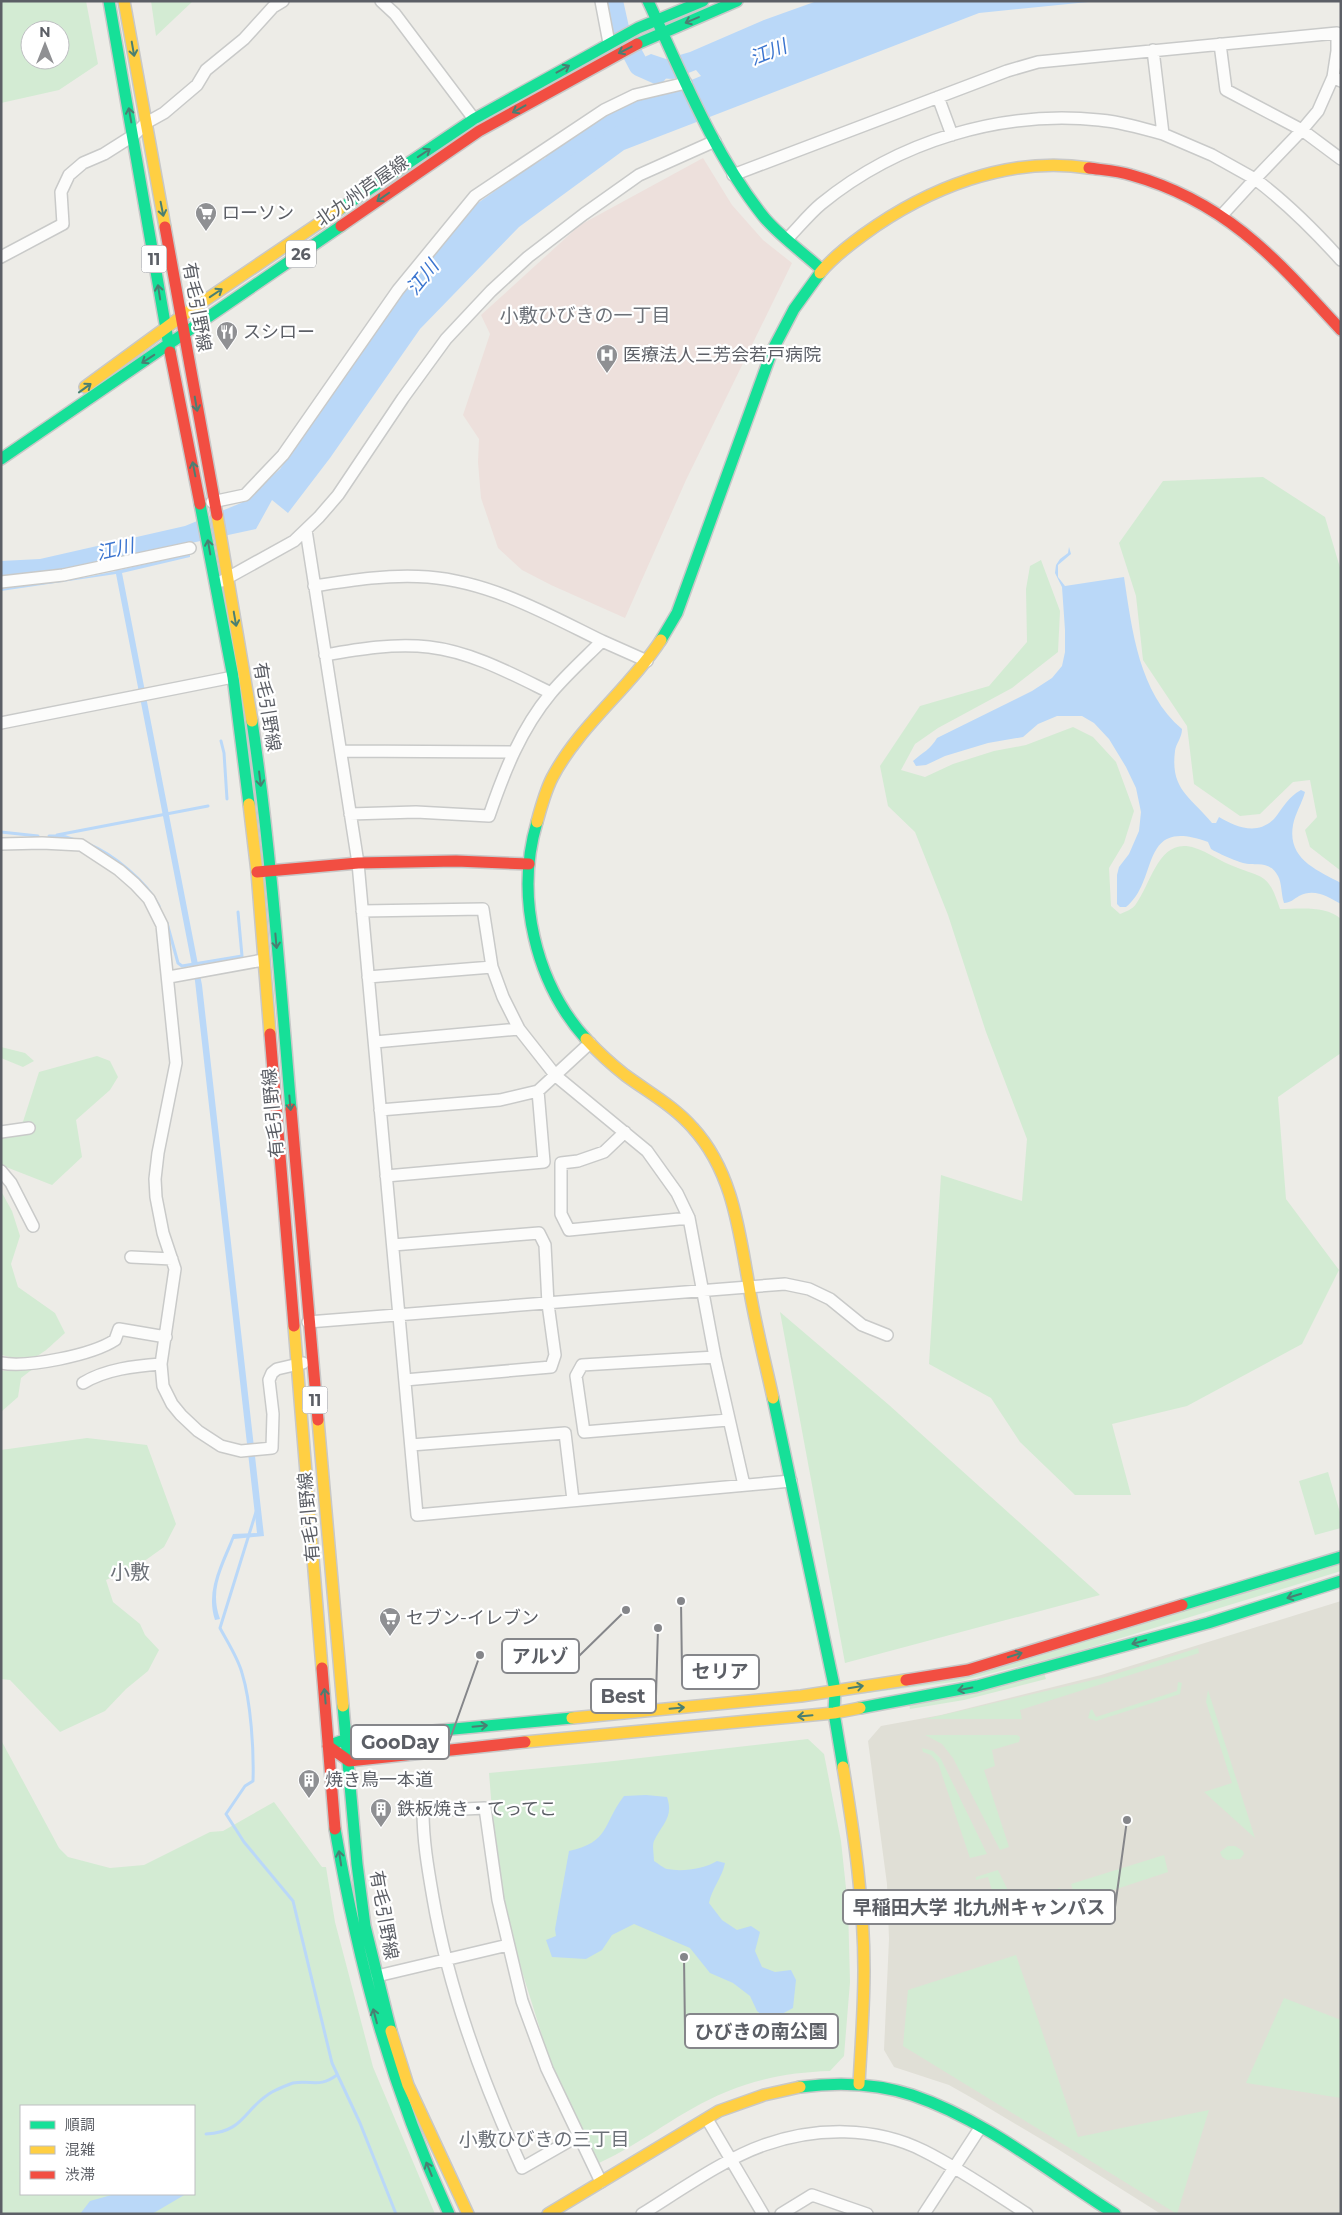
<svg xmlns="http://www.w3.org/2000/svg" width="1342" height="2215" font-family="Montserrat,'Noto Sans JP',sans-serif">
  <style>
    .education { fill: #e0dfd6 }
    .medical { fill: #ede0dc }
    .green { fill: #d3ebd3; fill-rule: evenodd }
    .water { fill: #bad8f8 }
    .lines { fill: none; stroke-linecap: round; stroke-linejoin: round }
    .stream { stroke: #bad8f8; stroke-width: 3 }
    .river { stroke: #bad8f8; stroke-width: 20 }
    .street-casing { stroke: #c9cac9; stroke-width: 14 }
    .fast-casing { stroke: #c8c8c8; stroke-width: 14 }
    .slow-casing { stroke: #c8c8c8; stroke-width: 14 }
    .jam-casing { stroke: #c8c8c8; stroke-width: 14 }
    .street { stroke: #fcfcfb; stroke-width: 11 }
    .fast { stroke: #16e098; stroke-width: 11 }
    .slow { stroke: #ffcf43; stroke-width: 11 }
    .jam { stroke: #f24e42; stroke-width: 11 }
    .oneway { stroke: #4a7f72 }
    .labels { text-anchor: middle; stroke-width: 4.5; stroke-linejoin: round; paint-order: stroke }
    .shield { fill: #fff; stroke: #8d8f94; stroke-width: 1 }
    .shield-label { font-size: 16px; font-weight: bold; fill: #5c5f66 }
    .street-label { font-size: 18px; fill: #5c5f66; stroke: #fff }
    .poi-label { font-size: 18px; fill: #5c5f66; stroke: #fff; text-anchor: start }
    .water-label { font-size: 19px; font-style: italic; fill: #3a74cf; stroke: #fff }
    .neighbourhood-label { font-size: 19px; fill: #6c7178; stroke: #fff }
    .quarter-label { font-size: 20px; fill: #6c7178; stroke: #fff }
    .leader { fill: none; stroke: #85868a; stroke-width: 2 }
    .callout-dot { fill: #85868a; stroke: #fff; stroke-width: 2 }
    .callout { fill: #fff; stroke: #85868a; stroke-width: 2 }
    .callout-label { font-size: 19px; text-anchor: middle; font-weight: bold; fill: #5c5f66 }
  </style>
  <rect width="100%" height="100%" fill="#edece7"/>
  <!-- education -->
  <path class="education" d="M1341 1601V2214H1161L1056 2148 972 2098 949 2085 894 2067 884 2050 889 1939 887 1884 868 1741 881 1726 941 1715 1101 1675Z"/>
  <!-- medical -->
  <path class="medical" d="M703 158 732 205 763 240 792 263 686 480 625 618 551 585 522 570 498 548 481 498 478 462 479 439 463 415 490 334 481 315 580 225Z"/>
  <!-- green -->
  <path class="green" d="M1 1H86L98 64 59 90 1 103ZM30 30H60V60H30Z
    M151 1H193L156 36Z
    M1263 477 1325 517 1341 571V871L1310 847 1305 830 1317 817 1310 780 1293 782 1260 814 1240 816 1194 784 1187 726 1143 660 1136 596 1119 543 1163 481Z
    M1041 560 1060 611 1058 652 1012 688 938 728 915 744 901 770 925 777 953 764 994 751 1026 745 1073 727 1093 737 1116 762 1134 811 1124 843 1109 868 1111 906 1120 914C1125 912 1133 909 1136 904 1152 882 1159 836 1195 848 1208 852 1220 861 1233 866 1265 879 1268 873 1280 909 1299 909 1326 905 1341 919V1053L1278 1097 1286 1199 1339 1270 1302 1344 1187 1406 1112 1424 1131 1495H1075L1020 1442 991 1398 929 1364 941 1175 1022 1201 1027 1139 986 1032 948 915 915 832 888 806 880 766 920 706 989 686 1027 642 1026 589 1030 566Z
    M1 1047 25 1053 34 1061 23 1067 1 1058Z
    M97 1056 110 1061 118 1077 110 1090 76 1120 82 1157 52 1185 1 1165V1136L19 1134 39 1072Z
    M1 1191 12 1211 20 1236 11 1264 18 1287 55 1313 65 1333C39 1356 37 1364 1 1355Z
    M780 1312 889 1405 1100 1595 845 1663Z
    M34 1368 21 1378 18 1397 1 1412V1371Z
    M87 1438 147 1445 176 1524 164 1547 136 1567 106 1580 113 1602 140 1624 145 1635 159 1650 148 1671 126 1689 105 1711 60 1732 10 1680 1 1679V1450Z
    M1328 1472 1341 1516V1528L1315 1535 1299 1481Z
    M1341 1562V1571L1072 1653 961 1681 860 1694Z
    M1198 1648 1199 1653 1020 1710 1022 1719H925L1106 1677Z
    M1044 1673 1046 1679 964 1700 910 1709 909 1704Z
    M1178 1682 1182 1683 1180 1694 1096 1721 1088 1718 1090 1711 1092 1709 1096 1717 1177 1691Z
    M1208 1690 1255 1838 1204 1792 1232 1783 1206 1702Z
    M925 1735H1017L1020 1737 1019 1742 992 1750 995 1766 984 1770 1009 1847 1000 1850 953 1758 942 1744Z
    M808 1739 824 1754 841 1841 848 1907 850 1982 844 2056 830 2071C794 2072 759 2078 726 2092 681 2110 643 2143 599 2163L585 2139 549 2058 510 1933 495 1848 489 1773 605 1762Z
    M1 1740 59 1848 68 1857 110 1868 144 1865 210 1832 223 1831 274 1802 322 1867H326L335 1922 373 2067 435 2214H1ZM21 2106H194V2194H21Z
    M922 1748 933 1751 941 1759 987 1854 970 1858 938 1763 931 1755 923 1752Z
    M1228 1846H1235L1243 1851 1244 1854 1240 1859 1227 1860 1222 1857 1220 1852Z
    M1164 1855 1168 1872 1077 1902 1071 1884Z
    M998 1870 1015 1905 998 1911 988 1877 976 1880V1877Z
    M1060 1888 1065 1905 1043 1912 1037 1895Z
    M1016 1955 1078 2137 1209 2110 1177 2214 903 2046 908 1990Z
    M1284 1998 1341 2020V2098L1246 2083Z"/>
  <!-- water -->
  <path class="water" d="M817 1H1098L979 13 624 150 519 227 420 329 330 458 288 513 272 500 256 529 117 559 119 570 190 554V557L122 573 202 985 264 1536 234 1539C223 1568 209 1589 220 1619L215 1620C205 1590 222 1562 233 1534L257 1533 195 981 116 574 1 591V589L87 577 116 571 113 560 53 573 1 578V561L40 559 185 526 241 503 280 469 406 286 475 205 526 169 648 98 701 76 696 70 673 79 640 77 629 64 651 54 666 59 690 52 764 20Z
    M1069 547 1071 554 1058 565V577L1065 586 1124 577C1132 630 1139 693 1182 729 1182 738 1176 743 1175 751 1170 790 1191 797 1212 823H1216L1219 817C1236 827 1257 836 1274 819 1283 808 1288 797 1301 790L1305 792C1302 803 1295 814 1293 825 1287 859 1317 870 1341 883V904C1327 896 1314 888 1299 896 1294 899 1290 903 1284 903 1281 894 1282 883 1278 876 1269 859 1256 867 1243 863 1236 861 1217 853 1211 849L1208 842C1138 816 1160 880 1126 907H1120L1117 904V875L1119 867 1129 854 1139 831 1141 812 1136 788 1126 767 1109 739 1094 723 1082 716H1057L1038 724 1023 737 988 743 945 756 926 765 916 766 913 761C922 753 931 749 937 738L1032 691 1052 678 1062 666 1065 652V630L1062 587 1055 573 1056 565 1060 559 1068 553Z
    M646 1795 667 1797C674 1817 662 1824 654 1841 652 1846 654 1855 654 1861 658 1863 663 1868 667 1869 683 1872 704 1869 717 1861L725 1863C722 1878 712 1888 709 1903L722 1920 737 1930 751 1926 760 1932 755 1951 762 1967 775 1972 791 1970 796 1980 793 2008 769 2021 757 2011 750 1996 733 1983 710 1973 690 1948 634 1924 612 1935 602 1950 586 1959 552 1957 546 1940 556 1936 555 1929 569 1851C610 1842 602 1825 624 1796Z
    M115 2194H186L152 2214H80L90 2201Z"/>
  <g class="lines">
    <!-- stream -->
    <path class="stream" d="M221 741 224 753 227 799
      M1 832 38 836
      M57 835 208 806
      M49 836H63L75 840
      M88 844C113 854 147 882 159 906
      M167 923 178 963 182 966 242 956 238 912
      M256 1512 220 1628C228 1643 238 1658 242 1673 251 1702 254 1751 253 1781L245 1786 226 1814 244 1842 293 1901 332 2063 360 2123 396 2214
      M206 2134C245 2132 243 2109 272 2092 278 2089 287 2085 293 2083 313 2080 319 2088 337 2075"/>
    <!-- river -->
    <path class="river" d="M613 1 619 28 639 66 657 74
      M555 154 608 119 647 103"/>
    <!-- street casing -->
    <g class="street-casing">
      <path id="street" d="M381 1 395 14 474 119
        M601 1 609 43
        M1220 44 1226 90 1302 130 1318 111 1333 77
        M938 97 952 135
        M1163 134 1212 155 1255 179 1302 130 1341 159
        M733 175 1007 71 1038 62 1337 33V51L1333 77 1341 81
        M1222 215 1255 179C1287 203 1314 230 1341 260
        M787 239C798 228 809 214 821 204 898 141 1001 110 1099 120 1121 122 1142 128 1163 134L1153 50
        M1 257 63 224 61 192 69 175 83 163 104 154 134 135 146 123 164 113 197 85 206 70 244 39 273 7 283 1
        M212 502 245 495 283 455 398 290 475 196 604 110 635 95 686 83
        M306 530 358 863 417 1515 791 1481
        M222 581 294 541 319 517 338 495 403 398 446 339 491 291 528 257 584 214 639 175 715 141
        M1 582 63 575 190 548
        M314 586C352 580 390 574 428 577 491 582 547 614 602 641
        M325 655C359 649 394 643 429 647 472 652 512 674 551 693
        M1 723 233 677
        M341 751 513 752
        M350 814 416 812 489 816C504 772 521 729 551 693 567 674 585 658 602 641L647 661
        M1 844 42 843 81 845 119 870 135 884 149 899 162 925 176 1063 158 1153 155 1179 156 1197 163 1233 175 1269 161 1364 163 1386 172 1404 181 1415 198 1431 221 1446 241 1451 272 1448 273 1414 269 1380 272 1373 277 1369 303 1363
        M362 911 483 909 492 967 503 997 519 1029 556 1076 647 1151 677 1193 689 1218 715 1357 744 1485
        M169 977 263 960
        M368 977 492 967
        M375 1042 519 1029
        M380 1110 500 1100 538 1091 590 1043
        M1 1132 29 1128
        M625 1132 604 1152 578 1161 561 1163V1214L569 1230 689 1218
        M1 1171 11 1183 33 1226
        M386 1176 544 1162 538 1091
        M393 1245 539 1233 545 1245 548 1304 555 1355 551 1367 405 1380
        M131 1257 172 1259
        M308 1322 785 1284 809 1289 830 1299 862 1325 887 1335
        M715 1357 582 1365 576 1376 584 1432 728 1420
        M1 1363C28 1368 92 1355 115 1340L119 1329 166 1337
        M83 1383C106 1369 135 1366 161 1364
        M411 1445 565 1433 573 1500
        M377 1976 508 1945
        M707 2119 763 2214
        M578 2136 522 2168C482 2081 449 1992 433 1898 428 1869 423 1841 423 1811L485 1808 498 1900 522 2001 547 2069 601 2182
        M642 2214C679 2191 724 2159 764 2145 815 2127 875 2126 924 2151 960 2169 993 2192 1027 2214
        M781 2214 812 2195 867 2214
        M924 2214 980 2128"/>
    </g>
    <!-- fast casing -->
    <g class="fast-casing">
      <path id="fast" d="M109 1 170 352
        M648 1C682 74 713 153 763 216 778 235 804 253 822 270
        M637 44 737 1
        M340 209 474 119 638 28 703 1
        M1 459 341 226
        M200 504 233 677 249 804
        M661 640 677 613 772 351 794 309 820 273
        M252 721C271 849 280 980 291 1109
        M537 822C515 896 535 982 586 1039
        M773 1398 835 1690 834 1713 843 1767
        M1182 1605 1341 1557
        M343 1706 357 1864 365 1926 391 2031
        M860 1708 977 1686 1208 1623 1341 1581
        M333 1744 347 1739 572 1718
        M335 1829C359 1967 391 2087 449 2214
        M800 2087C837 2082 876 2083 912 2095 986 2120 1050 2173 1115 2214"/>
    </g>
    <!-- slow casing -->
    <g class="slow-casing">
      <path id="slow" d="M124 1 165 227
        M820 273C832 258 848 246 863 235 926 189 1009 155 1089 168
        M85 387 182 316 340 209
        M217 515 252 721
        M249 804 257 872 270 1034
        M537 822C541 807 545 792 552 778 579 726 629 689 661 640
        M586 1039C598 1052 611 1064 625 1075 648 1092 674 1106 693 1128 733 1172 739 1231 749 1286 755 1324 765 1361 773 1398
        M294 1326 322 1668
        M318 1420 343 1706
        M572 1718 801 1696 906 1680
        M525 1742 834 1713 860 1708
        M843 1767C854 1834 864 1902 864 1970 864 2008 861 2046 859 2084
        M391 2031 408 2085 468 2214
        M548 2214 719 2111 764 2095 800 2087"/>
    </g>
    <!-- jam casing -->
    <g class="jam-casing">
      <path id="jam" d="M1089 168C1103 170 1118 171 1131 175 1227 202 1276 259 1341 330
        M341 226 479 131 637 44
        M165 227 217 515
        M170 352 200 504
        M257 872 358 863 456 861 529 864
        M270 1034 294 1326
        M291 1109 318 1420
        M322 1668 335 1829
        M906 1680 968 1670 1182 1605
        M328 1746 349 1761 525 1742"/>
    </g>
    <!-- street -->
    <use href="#street" class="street"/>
    <!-- fast -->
    <use href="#fast" class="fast"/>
    <!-- slow -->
    <use href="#slow" class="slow"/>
    <!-- jam -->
    <use href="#jam" class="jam"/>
  </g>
  <!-- one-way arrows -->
  <defs><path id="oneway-shaft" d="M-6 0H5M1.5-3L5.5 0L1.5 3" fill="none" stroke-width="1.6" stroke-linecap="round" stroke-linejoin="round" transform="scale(1.25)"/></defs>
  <g class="oneway">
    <use href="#oneway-shaft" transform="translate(692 20) rotate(157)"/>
    <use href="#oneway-shaft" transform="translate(133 49) rotate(80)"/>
    <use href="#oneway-shaft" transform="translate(625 50) rotate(153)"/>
    <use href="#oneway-shaft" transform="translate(563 69) rotate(-29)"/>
    <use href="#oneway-shaft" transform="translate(519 109) rotate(151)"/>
    <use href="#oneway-shaft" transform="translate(130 115) rotate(-100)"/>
    <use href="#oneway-shaft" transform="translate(424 153) rotate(-34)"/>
    <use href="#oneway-shaft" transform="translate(383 197) rotate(145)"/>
    <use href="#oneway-shaft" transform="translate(162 209) rotate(79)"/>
    <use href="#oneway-shaft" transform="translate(159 292) rotate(-99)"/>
    <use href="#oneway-shaft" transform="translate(216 293) rotate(-34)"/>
    <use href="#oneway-shaft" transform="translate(148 359) rotate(147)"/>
    <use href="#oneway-shaft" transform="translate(85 388) rotate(-36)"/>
    <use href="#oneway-shaft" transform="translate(196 404) rotate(80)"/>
    <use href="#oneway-shaft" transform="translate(194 469) rotate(-101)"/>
    <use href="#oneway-shaft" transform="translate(209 547) rotate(-100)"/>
    <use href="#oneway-shaft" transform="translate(235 619) rotate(80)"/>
    <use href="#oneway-shaft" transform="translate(260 779) rotate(83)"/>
    <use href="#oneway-shaft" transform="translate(276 941) rotate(85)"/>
    <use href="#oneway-shaft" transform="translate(290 1103) rotate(85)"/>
    <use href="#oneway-shaft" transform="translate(1294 1596) rotate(163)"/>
    <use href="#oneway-shaft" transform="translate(1139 1642) rotate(164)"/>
    <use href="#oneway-shaft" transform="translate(1015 1655) rotate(-18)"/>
    <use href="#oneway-shaft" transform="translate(856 1687) rotate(-9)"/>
    <use href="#oneway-shaft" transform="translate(965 1689) rotate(169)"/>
    <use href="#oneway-shaft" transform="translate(325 1696) rotate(-95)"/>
    <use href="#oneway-shaft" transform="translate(677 1708) rotate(-5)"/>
    <use href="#oneway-shaft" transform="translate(805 1716) rotate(175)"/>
    <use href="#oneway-shaft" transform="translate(480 1726) rotate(-5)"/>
    <use href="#oneway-shaft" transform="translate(340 1858) rotate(-99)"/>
    <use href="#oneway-shaft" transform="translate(375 2016) rotate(-105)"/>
    <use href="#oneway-shaft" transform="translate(429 2169) rotate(-112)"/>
  </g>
  <!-- icons -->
  <defs>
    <g id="supermarket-pin" transform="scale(1.125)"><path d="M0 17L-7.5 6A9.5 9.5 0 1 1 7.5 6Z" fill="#8f9093" stroke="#fff"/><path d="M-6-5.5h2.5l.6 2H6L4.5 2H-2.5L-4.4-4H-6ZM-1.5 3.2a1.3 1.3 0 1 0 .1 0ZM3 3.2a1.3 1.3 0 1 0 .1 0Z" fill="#fff"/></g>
    <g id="restaurant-pin" transform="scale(1.125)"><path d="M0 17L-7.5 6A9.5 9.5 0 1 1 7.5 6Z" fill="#8f9093" stroke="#fff"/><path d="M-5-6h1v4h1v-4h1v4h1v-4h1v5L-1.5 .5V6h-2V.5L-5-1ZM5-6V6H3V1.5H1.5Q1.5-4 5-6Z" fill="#fff"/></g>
    <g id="hospital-pin" transform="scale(1.125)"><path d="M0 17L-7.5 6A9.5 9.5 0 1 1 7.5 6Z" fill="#8f9093" stroke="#fff"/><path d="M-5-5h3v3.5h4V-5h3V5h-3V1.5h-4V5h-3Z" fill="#fff"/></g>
    <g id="building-pin" transform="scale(1.125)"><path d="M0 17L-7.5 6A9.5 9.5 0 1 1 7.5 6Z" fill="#8f9093" stroke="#fff"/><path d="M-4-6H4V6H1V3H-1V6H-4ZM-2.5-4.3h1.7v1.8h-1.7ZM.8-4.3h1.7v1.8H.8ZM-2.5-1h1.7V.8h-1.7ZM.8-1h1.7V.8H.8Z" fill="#fff"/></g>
  </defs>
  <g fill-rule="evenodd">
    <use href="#supermarket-pin" x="206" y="213"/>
    <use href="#restaurant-pin" x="227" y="332"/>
    <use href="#hospital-pin" x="607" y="355"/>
    <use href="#supermarket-pin" x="390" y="1618"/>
    <use href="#building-pin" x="309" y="1780"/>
    <use href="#building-pin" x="381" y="1809"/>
  </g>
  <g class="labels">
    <!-- shield labels -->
    <g class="shield">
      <rect x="286" y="240.5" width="30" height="27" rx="4"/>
      <rect x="141.5" y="245.5" width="25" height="27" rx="4"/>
      <rect x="302.5" y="1386.5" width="25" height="27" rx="4"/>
    </g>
    <g class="shield-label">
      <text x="301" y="260">26</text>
      <text x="154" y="265">11</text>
      <text x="315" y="1406">11</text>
    </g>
    <!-- street labels -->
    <g class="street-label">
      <text transform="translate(362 191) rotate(-35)" y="6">北九州芦屋線</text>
      <text transform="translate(197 307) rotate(80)" y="6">有毛引野線</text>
      <text transform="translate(267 707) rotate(81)" y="6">有毛引野線</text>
      <text transform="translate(273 1113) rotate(-95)" y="6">有毛引野線</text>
      <text transform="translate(309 1517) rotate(-95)" y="6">有毛引野線</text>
      <text transform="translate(384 1915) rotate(80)" y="6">有毛引野線</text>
    </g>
    <!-- poi labels -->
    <g class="poi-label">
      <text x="222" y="219">ローソン</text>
      <text x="243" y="338">スシロー</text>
      <text x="623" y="361">医療法人三芳会若戸病院</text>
      <text x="406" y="1624">セブン-イレブン</text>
      <text x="325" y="1786">焼き鳥一本道</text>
      <text x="397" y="1815">鉄板焼き・てってこ</text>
    </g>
    <!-- water labels -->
    <g class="water-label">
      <text transform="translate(768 52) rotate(-22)" y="7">江川</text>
      <text transform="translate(422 277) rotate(-51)" y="7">江川</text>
      <text transform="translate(115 549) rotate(-13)" y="7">江川</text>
    </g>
    <!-- neighbourhood labels -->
    <g class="neighbourhood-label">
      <text x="585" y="322">小敷ひびきの一丁目</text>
      <text x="544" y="2146">小敷ひびきの三丁目</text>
    </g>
    <!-- quarter labels -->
    <g class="quarter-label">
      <text x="130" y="1579">小敷</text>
    </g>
  </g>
  <!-- callouts -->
  <path class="leader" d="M626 1610L579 1656M681 1601L682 1672M658 1628L656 1696M480 1655L449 1742M1127 1820L1115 1907M684 1957L685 2031"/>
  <g class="callout-dot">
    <circle cx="626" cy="1610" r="5"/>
    <circle cx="681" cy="1601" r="5"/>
    <circle cx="658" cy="1628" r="5"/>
    <circle cx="480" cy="1655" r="5"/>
    <circle cx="1127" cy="1820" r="5"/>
    <circle cx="684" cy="1957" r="5"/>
  </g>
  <g class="callout">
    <rect x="502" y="1639" width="77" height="34" rx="5"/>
    <rect x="682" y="1655" width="77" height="34" rx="5"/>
    <rect x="591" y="1679" width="65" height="34" rx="5"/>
    <rect x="351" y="1725" width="98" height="34" rx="5"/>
    <rect x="843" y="1890" width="272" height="34" rx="5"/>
    <rect x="685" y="2014" width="153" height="34" rx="5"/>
  </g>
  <g class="callout-label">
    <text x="540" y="1663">アルゾ</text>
    <text x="720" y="1678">セリア</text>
    <text x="623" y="1703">Best</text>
    <text x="400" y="1749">GooDay</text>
    <text x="979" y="1914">早稲田大学 北九州キャンパス</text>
    <text x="761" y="2038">ひびきの南公園</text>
  </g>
  <!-- border -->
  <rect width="1342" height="2215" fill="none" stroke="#5c5f66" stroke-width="5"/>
  <!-- legend -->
  <rect x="20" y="2105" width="175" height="90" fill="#ffffff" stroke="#bebfc2"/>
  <rect x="30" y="2121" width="25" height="8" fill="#16e098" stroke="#bebfc2"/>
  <text x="65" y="2130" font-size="15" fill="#5c5f66">順調</text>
  <rect x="30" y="2146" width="25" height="8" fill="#ffcf43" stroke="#bebfc2"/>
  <text x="65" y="2155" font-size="15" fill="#5c5f66">混雑</text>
  <rect x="30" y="2171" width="25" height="8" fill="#f24e42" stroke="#bebfc2"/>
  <text x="65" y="2180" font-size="15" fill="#5c5f66">渋滞</text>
  <!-- north arrow -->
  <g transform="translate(45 45)"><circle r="24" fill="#ffffff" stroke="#bebfc2"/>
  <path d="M0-4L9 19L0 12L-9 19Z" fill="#8f9093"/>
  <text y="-8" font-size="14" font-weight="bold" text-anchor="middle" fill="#5c5f66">N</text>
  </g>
</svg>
